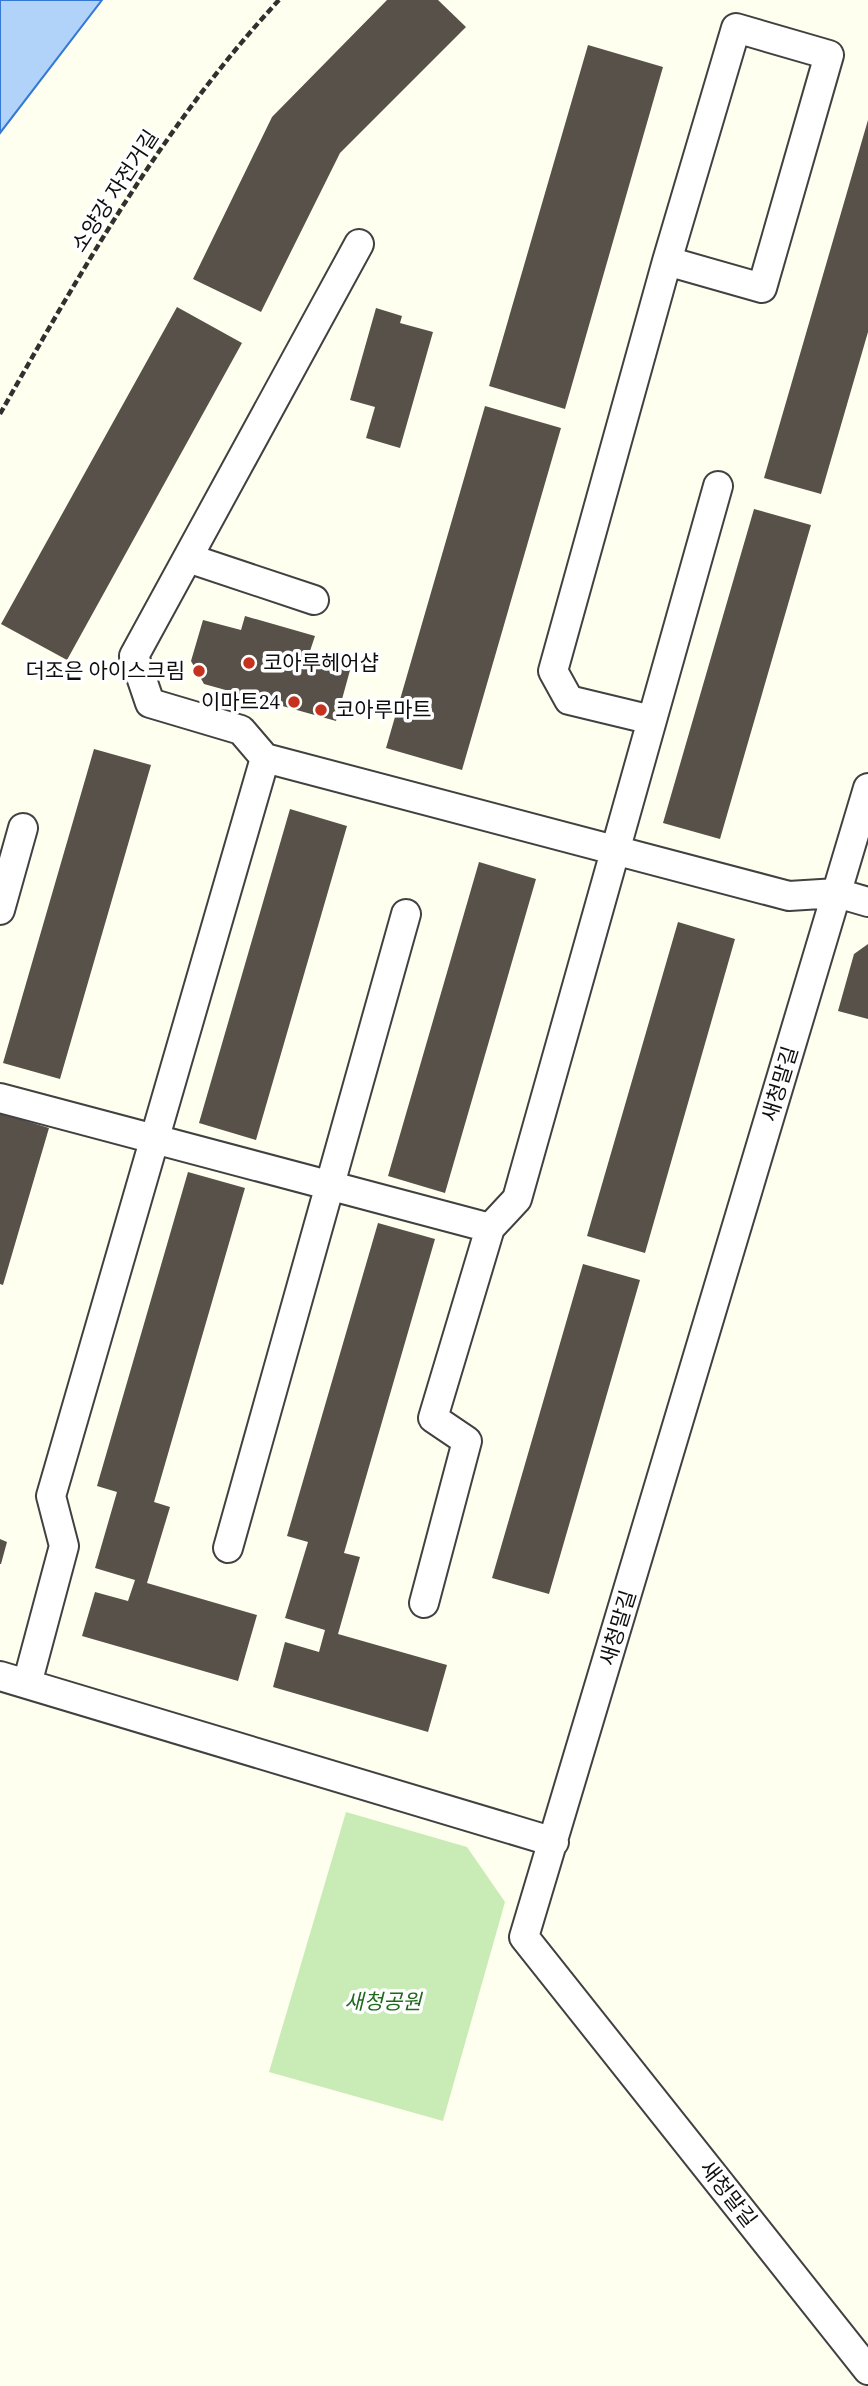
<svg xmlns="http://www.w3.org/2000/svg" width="868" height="2386" font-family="'Source Serif 4','Noto Sans KR',serif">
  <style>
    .green { fill: #c9ecb7 }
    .water { fill: #b1d2f9; stroke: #3579d4; stroke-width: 2 }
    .building { fill: #57514a }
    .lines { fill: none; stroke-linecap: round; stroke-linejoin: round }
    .street-casing { stroke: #414141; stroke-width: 32 }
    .path { stroke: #303030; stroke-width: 4.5; stroke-dasharray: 7 3.5; stroke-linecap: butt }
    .street { stroke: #fff; stroke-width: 28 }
    .poi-dot { fill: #c5331f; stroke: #fff; stroke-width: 2.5 }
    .labels { text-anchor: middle; stroke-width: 7; stroke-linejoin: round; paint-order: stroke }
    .street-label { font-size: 21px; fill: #0e0e0e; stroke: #fff }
    .poi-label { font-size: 21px; fill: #0e0e0e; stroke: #fff; text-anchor: start }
    .park-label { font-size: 21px; font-style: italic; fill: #1e691b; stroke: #fff }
  </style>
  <rect width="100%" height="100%" fill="#ffffef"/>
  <!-- green -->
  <path class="green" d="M346 1812 467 1847 505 1902 443 2121 269 2072Z"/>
  <!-- water -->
  <path class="water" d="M0 0H102L0 133Z"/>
  <!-- building -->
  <path class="building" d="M387 0H438L466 27 340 153 261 312 193 279 272 117Z
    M588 45 663 67 565 409 489 386Z
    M868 120V332L821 494 764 478Z
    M177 307 242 343 67 660 1 624Z
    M376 308 402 316 400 323 433 332 400 448 366 438 375 407 350 400Z
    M485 406 561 428 462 770 386 748Z
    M754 509 811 525 720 839 663 823Z
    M245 616 315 636 310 651 352 663 336 721 204 684 191 661 203 620 241 630Z
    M94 749 151 765 60 1079 3 1063Z
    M290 809 347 826 256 1140 199 1123Z
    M479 862 536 879 445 1193 388 1176Z
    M678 922 735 939 645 1253 587 1236Z
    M868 944V1019L838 1011 854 954Z
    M0 1113 49 1128 3 1285 0 1284Z
    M188 1172 245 1188 154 1502 170 1507 147 1583 257 1615 238 1681 82 1636 95 1592 128 1601 135 1580 95 1568 117 1492 97 1486Z
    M378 1223 435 1239 344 1553 360 1557 338 1634 447 1665 428 1732 273 1687 285 1642 319 1652 325 1630 285 1618 308 1542 287 1536Z
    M583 1264 640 1280 549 1594 492 1578Z
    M0 1539 7 1542 1 1564H0Z"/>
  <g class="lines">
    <!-- street casing -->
    <g class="street-casing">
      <path id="street" d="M359 244 134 656 150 703 241 730 265 758 789 896 837 893 868 902
        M188 558 314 600
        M652 720 569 700 553 671 667 261 736 28 829 55 762 288 667 261
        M868 788 524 1937 868 2370
        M0 910 23 828
        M0 1098 490 1228
        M228 1548 406 914
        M424 1603 467 1441 433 1418 490 1228 517 1199 718 486
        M0 1676 554 1842
        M27 1684 64 1546 51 1496 265 758"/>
    </g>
    <!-- path -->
    <path class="path" d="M0 414C82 269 165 123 279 0"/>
    <!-- street -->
    <use href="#street" class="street"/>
  </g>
  <!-- markers -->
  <g class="poi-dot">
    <circle cx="249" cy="663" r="7"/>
    <circle cx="199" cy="671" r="7"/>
    <circle cx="294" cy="702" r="7"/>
    <circle cx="321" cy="710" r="7"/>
  </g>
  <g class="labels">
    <!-- street labels -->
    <g class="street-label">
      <text transform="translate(115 191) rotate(-57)" y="7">소양강 자전거길</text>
      <text transform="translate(780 1084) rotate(-73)" y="7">새청말길</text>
      <text transform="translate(618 1628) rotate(-73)" y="7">새청말길</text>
      <text transform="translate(728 2194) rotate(52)" y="7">새청말길</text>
    </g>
    <!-- poi labels -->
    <g class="poi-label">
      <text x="263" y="670">코아루헤어샵</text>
      <text x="185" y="678" text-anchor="end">더조은 아이스크림</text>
      <text x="280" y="709" text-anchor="end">이마트24</text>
      <text x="335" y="717">코아루마트</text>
    </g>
    <!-- park labels -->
    <g class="park-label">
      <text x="383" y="2009">새청공원</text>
    </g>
  </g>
</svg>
